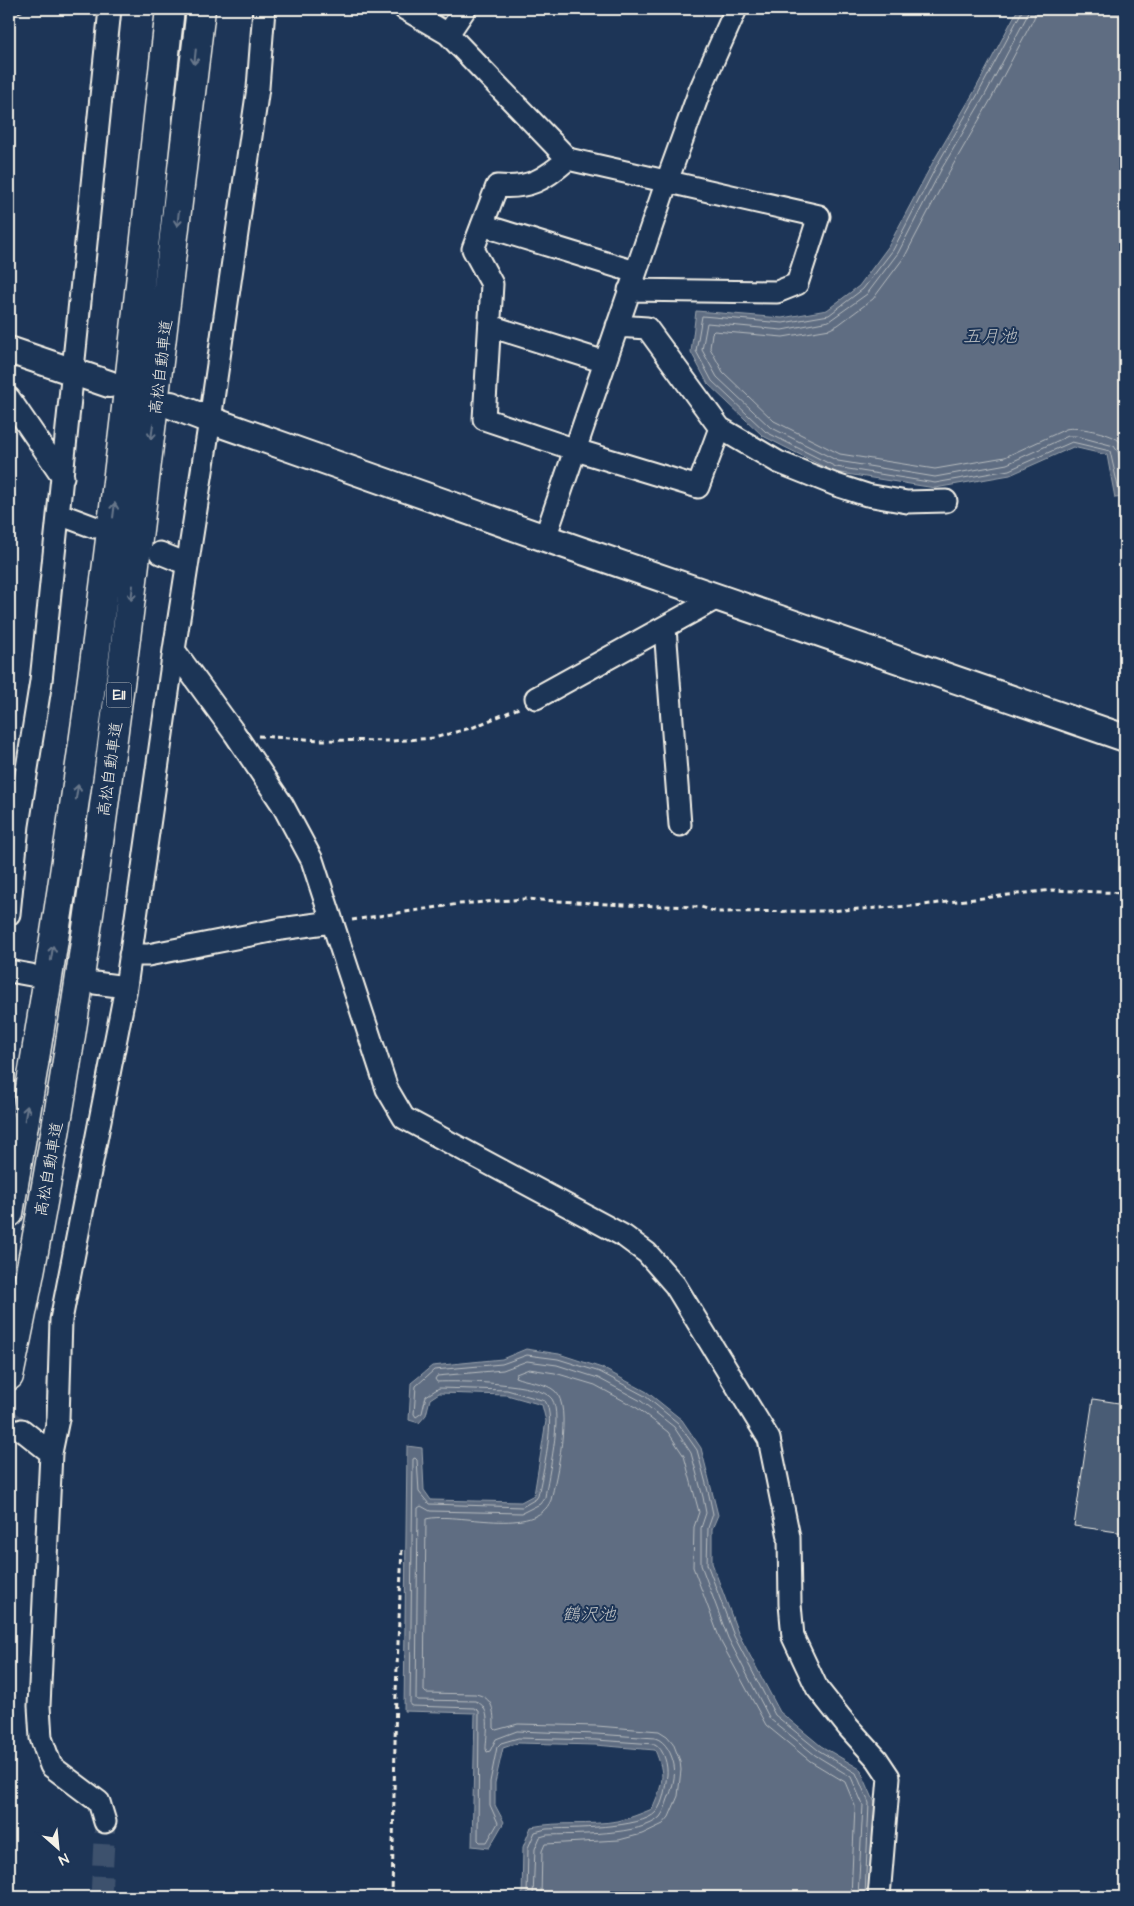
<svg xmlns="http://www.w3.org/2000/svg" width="1134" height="1906" font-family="'Architects Daughter','Klee One',sans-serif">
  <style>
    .water { fill: #5e6d82; stroke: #9aa2ab }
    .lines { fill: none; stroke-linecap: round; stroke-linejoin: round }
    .shore { stroke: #b8bcbf; stroke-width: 1 }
    .building { fill: #485b74; stroke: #f4f1e8 }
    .minor-tunnel { stroke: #3d516d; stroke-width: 21; stroke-dasharray: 21 11; stroke-linecap: butt }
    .minor-casing { stroke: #f4f1e8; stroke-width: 25 }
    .tertiary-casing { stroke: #f4f1e8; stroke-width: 30 }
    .motorway-casing { stroke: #f4f1e8; stroke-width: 31 }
    .path { stroke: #f4f1e8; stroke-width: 3; stroke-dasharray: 5 4; stroke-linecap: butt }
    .minor { stroke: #1d3557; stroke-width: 21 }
    .tertiary { stroke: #1d3557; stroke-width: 26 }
    .motorway { stroke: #1d3557; stroke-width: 28 }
    .oneway { stroke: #68778a }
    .labels { text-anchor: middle; stroke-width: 4; stroke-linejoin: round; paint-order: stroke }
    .shield { fill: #1d3557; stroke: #b4b9bc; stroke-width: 1 }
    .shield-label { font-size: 15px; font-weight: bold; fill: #f4f1e8 }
    .street-label { font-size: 16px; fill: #f4f1e8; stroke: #1d3557 }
    .water-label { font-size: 18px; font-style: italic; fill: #c0c3c4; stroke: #1d3557 }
  </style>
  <rect width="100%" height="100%" fill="#1d3557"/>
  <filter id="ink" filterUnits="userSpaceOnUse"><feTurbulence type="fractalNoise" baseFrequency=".02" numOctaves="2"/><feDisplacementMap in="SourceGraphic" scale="10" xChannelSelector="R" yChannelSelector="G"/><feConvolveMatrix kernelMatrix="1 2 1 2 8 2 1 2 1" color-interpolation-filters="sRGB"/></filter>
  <g filter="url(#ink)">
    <!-- water -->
    <path class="water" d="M1018 9H1125V497L1115 498 1107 455 1073 447 1010 475 935 488 834 472 763 436 708 384 691 352 696 311 782 318 827 310 859 286 888 247 933 162 974 92Z
      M526 1349 559 1354 602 1368 647 1392 682 1420 701 1448 718 1515 712 1529V1563L738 1633 780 1712 821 1746 860 1769 875 1803 869 1897H522L523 1847 531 1827C560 1821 589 1826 618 1821 630 1818 640 1814 652 1809 663 1783 666 1776 655 1750L595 1745 518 1743 503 1748 495 1783V1805L504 1822 489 1848 472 1846 475 1713 404 1711 407 1446 422 1448 424 1490 431 1500 521 1502 534 1495 546 1421 542 1405 507 1395 439 1393 430 1399 426 1415 419 1423 409 1420 411 1383 432 1366 502 1359Z"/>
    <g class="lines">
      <!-- shore -->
      <path class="shore" d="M1022 9 1021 13 978 94 937 165 893 250 863 289 829 315 783 323 702 316 696 351 712 381 766 432 836 467 935 483 1009 470 1072 442 1110 451 1119 491 1125 493
        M1028 9 1027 16 984 97 942 168 898 253 867 294 829 321 782 330 707 323 702 350 717 377 770 427 838 461 935 477 1007 464 1068 436H1076L1114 446 1118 452 1125 486
        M1036 9 1034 18 990 101 949 172 905 256 873 299 838 325 830 329 783 337 714 331 712 333 710 348 723 372 774 421 840 454 935 469 1005 457 1066 429C1076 426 1110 433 1118 440 1122 443 1124 446 1125 450
        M527 1897 528 1848 535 1832 546 1829C569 1828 642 1829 656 1812 664 1802 665 1787 667 1775 668 1766 664 1749 655 1744L596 1740 518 1738 501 1743 497 1747 490 1782V1805L498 1823 487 1842H480L478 1840 479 1711 474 1708 412 1706 410 1705 413 1459 415 1458 417 1460 419 1492 429 1504 522 1507 536 1499 538 1496C542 1475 557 1417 545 1401L507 1390 439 1388 426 1396 422 1413 416 1417 414 1414 416 1386 434 1370 502 1364 527 1355 558 1359 600 1372 645 1396 678 1423 697 1450 709 1495 713 1514 708 1528 707 1564 734 1636 775 1715 818 1750 856 1773 869 1803 865 1897
        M533 1897 535 1849 540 1837 547 1835C573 1834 642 1836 660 1817 664 1812 666 1805 668 1799 672 1790 676 1775 674 1765 672 1755 666 1741 655 1738L596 1734 517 1731 496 1739 490 1751 487 1752 486 1749C486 1735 493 1706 475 1701L418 1700 416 1699 418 1508 421 1506 430 1511 522 1513 540 1504 545 1497C548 1476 563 1416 552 1399 541 1382 457 1381 437 1382L435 1379 437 1376 503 1370 527 1361 557 1365 598 1378 641 1401 674 1427 691 1453 703 1497 706 1513 701 1528V1565L728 1638 770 1719 815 1755 851 1777 863 1805 858 1897
        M541 1897 542 1851 545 1844 619 1840 642 1834 663 1824 669 1817 678 1796 681 1770 680 1761 673 1743 667 1736 659 1731 597 1726 518 1724 496 1730 494 1728C494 1712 494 1697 475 1694L426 1693 424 1691 426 1519C458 1511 535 1539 551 1500 556 1478 573 1407 555 1391 545 1382 527 1382 515 1377L516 1374 529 1369 555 1373 595 1385 637 1408 668 1432 684 1456 699 1512 694 1527 693 1567 721 1642 766 1725 810 1761 845 1782 855 1806 851 1897"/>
    </g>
    <!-- building -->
    <path class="building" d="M1093 1399 1125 1404V1533L1074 1526Z"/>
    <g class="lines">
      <!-- minor-tunnel -->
      <path class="minor-tunnel" d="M9 1420 22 1430
        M101 1897 105 1822"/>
      <!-- minor casing -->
      <g class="minor-casing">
        <path id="minor" d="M405 9 448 34 568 159 819 216 797 284 777 292 629 290
          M448 34 465 9
          M568 159C544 180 529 189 497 186L473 249 492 284 484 419 576 450 698 487 720 428
          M482 225 635 272
          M490 326 605 362
          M617 326 647 328 720 428 778 462 836 485 867 495 907 502 946 501
          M9 398 63 477
          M59 514 94 527
          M545 538 667 181 700 90 736 9
          M160 553 187 564
          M665 628 680 825
          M174 650 235 734 282 804 312 860 387 1089 404 1118 624 1236 647 1253 675 1285 769 1439 789 1537 790 1604 793 1637 817 1688 848 1727 877 1759 889 1777 879 1897
          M536 698 717 598
          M9 914 18 825 41 681 110 9
          M130 955H148L281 929 332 922
          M9 971 31 975
          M95 983 126 987
          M22 1430 51 1453
          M105 1822 99 1802 51 1766 41 1738 39 1706 51 1453 58 1419 61 1320 126 987 174 650 210 420 258 88 264 9"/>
      </g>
      <!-- tertiary casing -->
      <g class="tertiary-casing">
        <path id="tertiary" d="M9 350 109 384
          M171 405 210 420 545 538 1125 738"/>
      </g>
      <!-- motorway casing -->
      <g class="motorway-casing">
        <path id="motorway" d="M9 1213C51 970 88 727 117 482 137 325 152 166 170 9
          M9 1376C62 1128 96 874 128 622 153 418 178 214 201 9"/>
      </g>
      <!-- path -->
      <path class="path" d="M9 15 27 9
        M258 736 321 740 392 741 434 738 474 727 521 707
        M352 920 459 904 525 899 624 905 701 907 717 912 825 911 914 906 1052 890 1125 893
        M392 1897 396 1692 402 1547"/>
      <!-- minor -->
      <use href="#minor" class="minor"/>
      <!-- tertiary -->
      <use href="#tertiary" class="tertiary"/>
      <!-- motorway -->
      <use href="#motorway" class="motorway"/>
    </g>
    <!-- one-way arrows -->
    <defs><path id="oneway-shaft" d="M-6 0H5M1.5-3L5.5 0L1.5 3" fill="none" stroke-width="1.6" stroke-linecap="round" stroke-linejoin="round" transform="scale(1.25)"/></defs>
    <g class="oneway">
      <use href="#oneway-shaft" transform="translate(195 57) rotate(96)"/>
      <use href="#oneway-shaft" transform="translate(178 219) rotate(96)"/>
      <use href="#oneway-shaft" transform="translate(152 432) rotate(97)"/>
      <use href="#oneway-shaft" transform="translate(114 510) rotate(-83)"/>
      <use href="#oneway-shaft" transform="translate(132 593) rotate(97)"/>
      <use href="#oneway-shaft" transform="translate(77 792) rotate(-81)"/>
      <use href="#oneway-shaft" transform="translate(52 953) rotate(-81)"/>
      <use href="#oneway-shaft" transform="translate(26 1113) rotate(-80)"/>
    </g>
  </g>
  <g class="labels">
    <!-- shield labels -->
    <rect class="shield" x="106.5" y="682.5" width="25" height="25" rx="4"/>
    <g class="shield-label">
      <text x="119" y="700">E11</text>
    </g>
    <!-- street labels -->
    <g class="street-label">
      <text transform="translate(160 367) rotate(-83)" y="6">高松自動車道</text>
      <text transform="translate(109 769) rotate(-82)" y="6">高松自動車道</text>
      <text transform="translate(48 1169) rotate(-80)" y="6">高松自動車道</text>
    </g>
    <!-- water labels -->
    <g class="water-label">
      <text x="990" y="342">五月池</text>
      <text x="589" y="1620">鶴沢池</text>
    </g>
  </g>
  <!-- margin -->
  <rect width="1134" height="1906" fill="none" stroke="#1d3557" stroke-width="30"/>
  <rect x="15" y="15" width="1104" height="1876" fill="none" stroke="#f4f1e8" stroke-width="2" filter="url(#ink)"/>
  <!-- north arrow -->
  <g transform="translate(58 1848) rotate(153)" stroke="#1d3557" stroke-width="4" paint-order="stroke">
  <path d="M0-4L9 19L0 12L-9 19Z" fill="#f4f1e8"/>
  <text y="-8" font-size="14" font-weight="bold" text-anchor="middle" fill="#f4f1e8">N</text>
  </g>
</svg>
